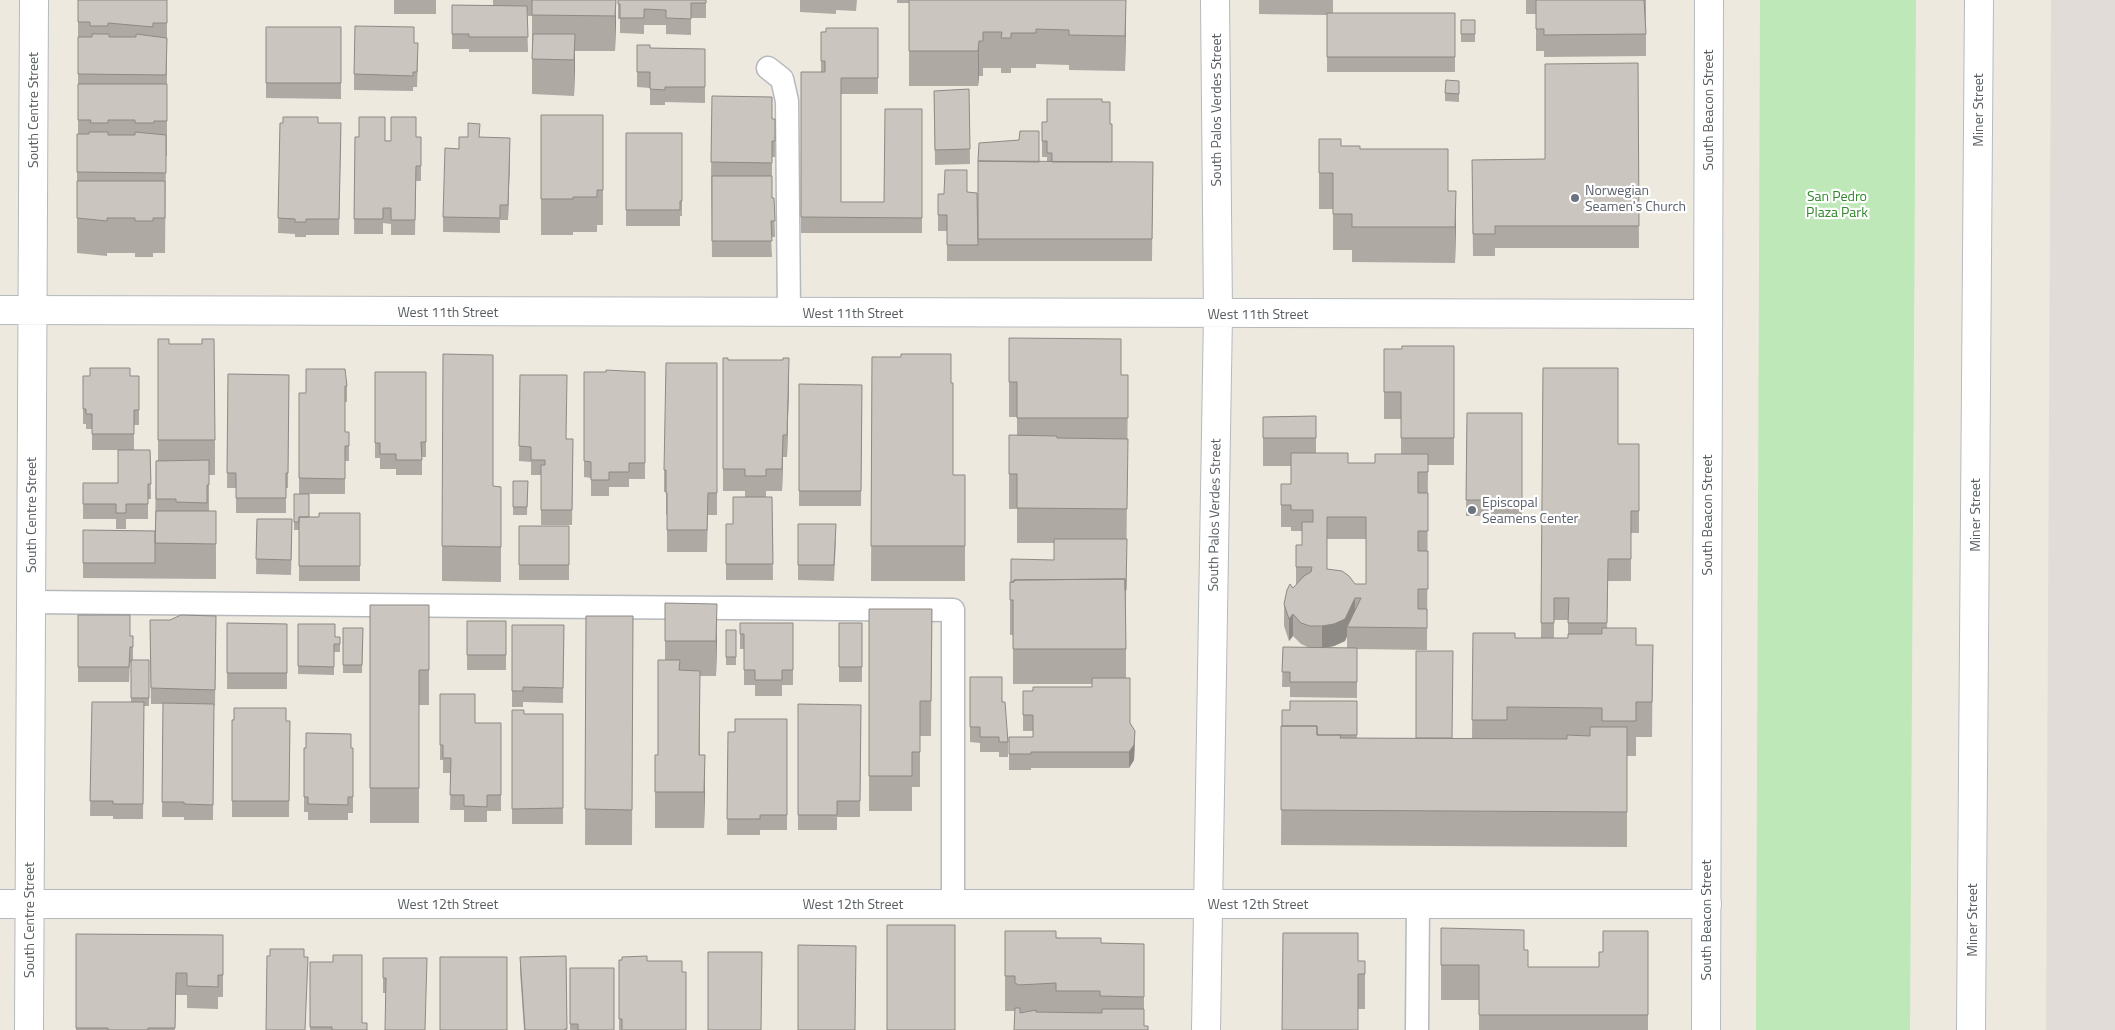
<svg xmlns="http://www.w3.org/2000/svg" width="2115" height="1030" font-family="'Titillium Web',sans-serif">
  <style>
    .industrial { fill: #e1dcd7 }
    .green { fill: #bee8b8 }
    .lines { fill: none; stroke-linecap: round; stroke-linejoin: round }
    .lane-casing { stroke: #b5b9be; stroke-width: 25 }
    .street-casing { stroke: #b5b9be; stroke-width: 30 }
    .secondary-casing { stroke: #b5bbc0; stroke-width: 30 }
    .lane { stroke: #fff; stroke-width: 22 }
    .street { stroke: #fff; stroke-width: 28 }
    .secondary { stroke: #fff; stroke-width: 28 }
    .wall { fill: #aea9a3; fill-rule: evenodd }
    .shaded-wall { fill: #8d8a85 }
    .building { fill: #cac5be; stroke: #8d8a85; fill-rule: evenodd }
    .worship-dot { fill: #6b7280; stroke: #fff; stroke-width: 2 }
    .labels { text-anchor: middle; stroke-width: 4.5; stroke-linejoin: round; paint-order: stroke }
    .street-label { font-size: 14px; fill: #585e62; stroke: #fff }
    .worship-label { font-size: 14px; fill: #5b616d; stroke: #fff; text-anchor: start }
    .park-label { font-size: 14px; fill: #31872c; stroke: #fff }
  </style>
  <rect width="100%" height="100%" fill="#eee9df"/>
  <!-- industrial -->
  <path class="industrial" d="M2051 0H2115V1030H2046Z"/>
  <!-- green -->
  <path class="green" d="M1760 0H1916L1910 1030H1756Z"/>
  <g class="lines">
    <!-- lane casing -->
    <g class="lane-casing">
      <path id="lane" d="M768 68 782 79 787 101 789 313
        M30 602 953 610V904
        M1417 1030 1418 904"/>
    </g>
    <!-- street casing -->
    <g class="street-casing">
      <path id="street" d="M0 310 1707 314
        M0 904H1707
        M29 1030 34 0
        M1206 1030 1218 314 1215 0"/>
    </g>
    <!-- secondary casing -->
    <g class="secondary-casing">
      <path id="secondary" d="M1706 1030 1709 0
        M1971 1030 1979 0"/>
    </g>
    <!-- lane -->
    <use href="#lane" class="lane"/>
    <!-- street -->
    <use href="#street" class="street"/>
    <!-- secondary -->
    <use href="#secondary" class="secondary"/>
  </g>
  <!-- wall -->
  <path class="wall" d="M78 0H167V156H166L165 253H153V257H135V253H107V256L77 253V134H78Z
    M394 0H436V14H394Z
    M493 0H616L615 51H575L574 96 532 94V16H528V13H527L528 52H469V49H452V5H493Z
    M618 0H706V18H691V35L666 34V25H644V34L620 33V19H618Z
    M800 0H857L856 11 836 10V14L800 12Z
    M897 0H1126L1125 71 1069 70V65L1036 64V68H1011V73H1001V68H983V76H979L978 86H909V3H897Z
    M1259 0H1333V13H1455V72H1327V15L1259 14Z
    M1526 0H1646V56L1544 57V51H1536V14H1526Z
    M1461 20H1475V42H1461Z
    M266 27H341V99L266 98Z
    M878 28V94H841V202H884L922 109V233H801V72H821V32Z
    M414 43 418 58 417 87H413V91L354 90V74Z
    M637 45 650 48 705 49V103L665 102V105H650V88L637 87Z
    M1638 63 1639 248H1495V256H1473L1472 160 1545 159Z
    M1459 81V102L1445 101V93Z
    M969 89 970 164 935 165 934 91Z
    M712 96 772 119H775V157H772V198H774L775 237H771L772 257H712L711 177Z
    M1102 102 1110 124 1112 162H1153L1152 261H947V231H938V194L967 192 978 245V161L1047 162V157H1042V122H1047Z
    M541 115H603V225H597V232H573V235H541Z
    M280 123H341L339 235H306V237H295V234L278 233Z
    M626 133H682V216H680V226H626Z
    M355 137 391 141 416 137 421 153V181H416L415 235H391V224L383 223V234H354Z
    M480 137 510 153 508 220H500V233L443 232V217L459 149Z
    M1319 139 1341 146 1360 149 1448 191 1456 226 1455 263 1352 262V250H1333V209H1319Z
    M1009 338 1121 375H1128L1126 606V678L1130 723 1135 746 1134 760 1129 768H1031V770H1009V737H1033V731H1023V691H1033L1092 687V684H1013V635H1010V582L1054 560V543H1017V509H1009V474L1017 435V417H1009Z
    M158 339 169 344 215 440V475H209V511L216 546V579L83 578V530L155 531 156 461 158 460Z
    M1402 346H1454V465H1428L1427 650 1357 649V698L1290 697V687H1282L1283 647 1310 648 1301 644 1293 636 1289 641 1284 626V604L1293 588 1296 585V545H1302V531H1291V527H1281V484H1291V466H1263V417L1316 416V453L1348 463H1375L1401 454V419H1384V349H1402ZM1327 539H1366V584H1355L1327 569ZM1347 636V648H1326L1334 646 1345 641Z
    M872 357 951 383 953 475H965V581H871Z
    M723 358 789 380 787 457H783L782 491H766V497H772L773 580H726V524H733L745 497V491H723Z
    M717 363V515H708L707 552H667V515H666V492H664V470Z
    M1543 368 1618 444H1639V533H1631V581H1608L1607 628 1636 645H1653L1652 737H1636V756H1627V847L1281 845 1282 726 1290 710 1357 701V738H1472L1473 633 1515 638H1541ZM1554 620H1568V638H1554Z
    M375 372H426V457H422V475H396V469H380V458H375Z
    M584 372H645V479H629V487H609V496H591V478L584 477Z
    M228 374 289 375 288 488H286V513H236V488H227Z
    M520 375 567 439H573L572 525H541V475H531V462L519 461Z
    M83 376H139V425H134V450H92V429H86V424H83Z
    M799 384 862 385 861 506H799Z
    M347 386V402H345V432H349V461H345V494H309V517H319L360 513V581H299V530H294V494H299V393H306Z
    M1467 413H1522V516H1466Z
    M150 450 151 499H148V519H126V529H116V519H83V483H118Z
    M513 481H528L527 515H513Z
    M493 487H501V582L442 581V546Z
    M257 519 292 535 291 575 256 574Z
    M798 524 836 540 834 581 798 580Z
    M519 526H569V580H519Z
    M665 603 717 639 716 676H700V755L705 790 704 828H655V792L665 660Z
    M370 605H429V705H419V823H370Z
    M869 609H932L931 736H920V787H912V811H869Z
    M78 615 130 636H133V660H149V706H144L143 819H113V816H90L92 702H131V663H130L129 682H78Z
    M216 616 215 706 214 705 213 820H184V817H162L163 704H151L150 620H170Z
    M586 616H633L632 845H585Z
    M467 621H506V670H467Z
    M227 623 287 624V689H227Z
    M740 623H793V685H782V696H755V685H744V649H740Z
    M839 623H862V682H839Z
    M298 624 335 637H340V652H334V675L298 674Z
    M512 625H564L563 703 523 702V707H512Z
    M343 628H363L362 673H343Z
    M726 630H736V665H726Z
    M970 677 1002 702 1008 742V757H999V752H980V743L970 742Z
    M440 694 475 723H501V811H487V822H464V810H450L451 773H443V760H440Z
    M798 704 861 705 860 817H837V830H798Z
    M512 710 524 714H563V824H512Z
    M787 719V830H760V835H727L728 732H735Z
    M232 720 290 721 289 817H232Z
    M304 748H353V813H348V820H308V812H304Z
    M1441 928 1524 950 1528 967H1599L1603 952 1648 931V1030H1479V1000H1441Z
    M1005 931 1101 943 1144 944V1026L1014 1030 1015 1011H1005Z
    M76 934 223 935V997H218V1009L187 1008V995H176L175 1030H76Z
    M566 956 567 1030H524L520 972V957Z
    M383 958H427L386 993H383Z
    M619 960 647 961 682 972 686 1030H619Z
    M1358 961H1365V1009H1358Z
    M310 962 362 1023 367 1030H310Z
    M570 968 614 1030H570Z"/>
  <!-- shaded-wall -->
  <path class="shaded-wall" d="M616 0V25L615 51V16Z
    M1126 0V25L1125 71V36Z
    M575 34V70L574 96V60Z
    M979 41V76L978 86V51Z
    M510 138V153L508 220V205Z
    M1456 191V226L1455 263V227Z
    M789 358V380L787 457V435Z
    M783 435V457L782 491V469Z
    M1355 598V620L1347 627V636L1345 641 1334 646 1322 648V626Z
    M717 604V639L716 676V641Z
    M1293 614V636L1289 641V619Z
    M1135 731 1134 760 1129 768V752Z
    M705 755V790L704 828V792Z"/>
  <!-- building -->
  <path class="building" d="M78 0H167V23H153V27L108 23V26H90V22H78Z
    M532 0H616L615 16 532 15Z
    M618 0H706V3H691V19L666 18V10L644 9V18H620V4H618Z
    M909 0H1126L1125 36 1069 35V30L1036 29V33H1011V38H1001L1002 32H983V41H979L978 51H909Z
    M1536 0H1644L1646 34 1544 35V29H1536Z
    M452 5 527 6 528 37H469V34H452Z
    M1327 13H1455V57H1327Z
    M1461 20H1475V34H1461Z
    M355 26 414 27V43H418L417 72H413V76L354 74Z
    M266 27H341V83H266Z
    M826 28H878V78H841V202H884L885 109H922V218L801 217V72H825V61H821V32H826Z
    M92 34H109V37H136V34L167 38 166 75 78 74V37H92Z
    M533 34H575L574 60 532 59Z
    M637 45H650V48L705 49V87H665V90L650 89V72H637Z
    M1638 63 1639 226H1495V234H1473L1472 160 1545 159V64Z
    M1446 80 1459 81V94L1445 93Z
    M78 84H167V121H154V123H135V120H108V123H90L91 120H78Z
    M969 89 970 149 935 150 934 91Z
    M712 96 772 97V119H775V141H772V163L711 162Z
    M1047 99H1102V102H1110V124H1112V162H1052V153H1047V141H1042V122H1047Z
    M541 115H603V190H597V197H573V199H541Z
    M283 117H318V123H341L339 219H306V222H295V219L278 218 280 123H283Z
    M359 117H385V141H391V117H416V137H421V166H416L415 220H391V208H383V219H354L355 137H359Z
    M468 123 480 124 479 137 510 138 508 205H500V218L443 217 445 148 459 149V137H468Z
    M1020 131H1039V162L978 161 979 143 1019 140Z
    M89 132H108V135H135V132L166 135V173L77 172V134H89Z
    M626 133H682V201H680V210H626Z
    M1319 139H1341V146H1360V149H1448V191H1456L1455 227H1352V214H1333V173H1319Z
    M978 161 1153 162 1152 239H978Z
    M945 170H967V192L977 193 978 245H947V215H938V194H944Z
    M712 176H772V198H774L775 221H771L772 241H712Z
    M77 181H165V218H153V221H135V218H107V221L77 218Z
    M1009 338 1121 339V375H1128V418H1017V382H1009Z
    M158 339H169V344H202V339H214L215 440H158Z
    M1402 346H1454V438H1401V392H1384V349H1402Z
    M443 354 493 355V486L501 487V547L442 546Z
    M901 354H951V383H953V475H965V546H871L872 357H901Z
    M723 358H728V360H783V358H789L787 435H783L782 469H766V476H745V469H723Z
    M666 363H717V493H708L707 530H667V493H666V470H664Z
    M90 368H130V376H139V410H134V434H92V414H86V409H83V376H90Z
    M1543 368H1618V444H1639V511H1631V559H1608L1607 623H1568L1569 598H1554V623H1541Z
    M306 369H345L347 386H345V432H349V446H345V479L299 478V393H306Z
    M606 370 645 372V463H629V472H609V480H591V462L584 461V372H606Z
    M375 372H426V442H421L422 460H396V454H380V443H375Z
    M228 374 289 375 288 473H286V498H236V473H227Z
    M520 375H567L566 439H573L572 510H541V465H545V460H531V447L519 446Z
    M799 384 862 385 861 491H799Z
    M1467 413H1522V500H1466Z
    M1316 416V438H1263V417Z
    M1009 435 1057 436V438L1128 439 1127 509 1017 508V474H1009Z
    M118 450H150L151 484H148V504H126V513H116V504H83V483H118Z
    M1291 453H1348V463H1375V454H1428V472H1418V493H1428V531H1418V551H1428V589H1418V609H1427V628L1347 627 1361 598H1355L1345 619 1334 624 1322 626H1310L1301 623 1293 614 1289 619 1284 604 1287 590 1290 584 1293 588 1304 576 1311 572 1312 567H1296V545H1302V522H1313V510H1291V505H1281V484H1291ZM1327 517H1366V584H1355L1349 576 1342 571 1327 569Z
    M209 460V485H207V503L176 502V499H156V461Z
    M513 481H528L527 507H513Z
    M294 494H309V517H299V522H294Z
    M733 497H772L773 564H726V524H733Z
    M156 511H216V544L155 543Z
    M319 513H360V566H299V517H319Z
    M257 519H292L291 560 256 559Z
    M798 524H836L834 565H798Z
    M519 526H569V565H519Z
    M83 530 155 531V563H83Z
    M1054 539H1127L1126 590H1125V579L1014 580V582H1011V559L1054 560Z
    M1125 579 1126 649H1013V600H1010V582H1014V580Z
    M665 603 717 604 716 641H665Z
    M370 605H429V670H419V788H370Z
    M869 609H932L931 701H920V752H912V776H869Z
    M78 615H130V636H133V647H130L129 667H78Z
    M181 615 216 616 215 690 151 688 150 620H170Z
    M586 616H633L632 810 585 809Z
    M467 621H506V655H467Z
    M227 623 287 624V673H227Z
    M740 623H793V670H782V680H755V670H744V634H740Z
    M839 623H862V667H839Z
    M298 624H335V637H340V644H334V667L298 666Z
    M512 625H564L563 688 523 687V691H512Z
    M343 628H363L362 665H343Z
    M1602 628H1636V645H1653L1652 702H1636V721H1602V708L1507 707V720H1472L1473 633H1515V638H1568V634H1602Z
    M726 630H736V657H726Z
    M1283 647 1357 648V682H1290V672H1282Z
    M1416 651H1453L1452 738H1416Z
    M131 660H149V698H131Z
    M658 660H680L679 670 700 671 699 755H705L704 792H655V755H658Z
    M970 677H1002V702H1005L1008 742H999V737H980V727H970Z
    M1092 678H1130V723L1135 731 1134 745 1129 752H1031V754H1009V737H1033V715H1023V691H1033V687H1092Z
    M440 694H475V723H501V795H487V807L464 806V795H450L451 758H443V745H440Z
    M1290 701H1357V735H1317V726H1282V710H1290Z
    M92 702H144L143 804H113V801H90Z
    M163 703 214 704 213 805 184 804V802H162Z
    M798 704 861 705 860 801H837V815H798Z
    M234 708H286V721H290L289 801H232V720H234Z
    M512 710H524V714H563V808L512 809Z
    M735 719H787V815H760V819H727L728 732H735Z
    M1281 726H1317V735H1341L1340 738 1567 739V735L1590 736V727H1627V812L1281 810Z
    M306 733 351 734V748H353V797H348V805L308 804V797H304V748H306Z
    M887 925H955V1030H887Z
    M1441 928 1524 930V950H1528V967H1599V952H1603V931H1648V1015H1479V965H1441Z
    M1005 931H1056V938H1101V943L1144 944V997L1100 996V991H1056V983L1019 985 1015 983V976H1005Z
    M1283 933H1358V961H1365V974H1358V1030H1282Z
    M76 934 223 935V975H218V987L187 986V973H176L175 1028H148V1030H108V1028H76Z
    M798 945 856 946 855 1030H798Z
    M270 949H304V957H308L305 1030H266L267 956H270Z
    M708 952H762L761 1030H708Z
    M333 955H362V1023H367V1030H332V1027H310V962H333Z
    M566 956 567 1029H565V1030H525L520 957Z
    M647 956V961H682V972H686V1030H622V1019H619V960H622V957Z
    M440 957H507V1030H440Z
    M383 958H427L425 1030H385L386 978H383Z
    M570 968H614V1030H578V1024H570Z
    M1015 1008H1020V1013L1036 1010V1012L1102 1013V1009H1144V1026H1148V1030H1014Z"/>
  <!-- markers -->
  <g class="worship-dot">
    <circle cx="1575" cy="198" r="5"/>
    <circle cx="1472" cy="510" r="5"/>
  </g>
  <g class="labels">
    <!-- street labels -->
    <g class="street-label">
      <text transform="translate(33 110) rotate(-90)" y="5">South Centre Street</text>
      <text transform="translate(1216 110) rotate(-90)" y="5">South Palos Verdes Street</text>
      <text transform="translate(1708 110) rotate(-90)" y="5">South Beacon Street</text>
      <text transform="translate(1978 110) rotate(-90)" y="5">Miner Street</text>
      <text x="448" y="317">West 11th Street</text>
      <text x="853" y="318">West 11th Street</text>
      <text x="1258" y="319">West 11th Street</text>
      <text transform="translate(31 515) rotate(-90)" y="5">South Centre Street</text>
      <text transform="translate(1214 515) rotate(-89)" y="5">South Palos Verdes Street</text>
      <text transform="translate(1707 515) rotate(-90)" y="5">South Beacon Street</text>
      <text transform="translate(1975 515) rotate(-90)" y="5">Miner Street</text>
      <text x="448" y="909">West 12th Street</text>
      <text x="853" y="909">West 12th Street</text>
      <text x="1258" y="909">West 12th Street</text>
      <text transform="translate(29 920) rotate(-90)" y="5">South Centre Street</text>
      <text transform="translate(1706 920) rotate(-90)" y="5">South Beacon Street</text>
      <text transform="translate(1972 920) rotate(-90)" y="5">Miner Street</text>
    </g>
    <!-- worship labels -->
    <g class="worship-label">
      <text x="1585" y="195">Norwegian<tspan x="1585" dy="16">Seamen's Church</tspan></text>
      <text x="1482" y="507">Episcopal<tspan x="1482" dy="16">Seamens Center</tspan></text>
    </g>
    <!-- park labels -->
    <g class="park-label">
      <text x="1837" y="201">San Pedro<tspan x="1837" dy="16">Plaza Park</tspan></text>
    </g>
  </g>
</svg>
